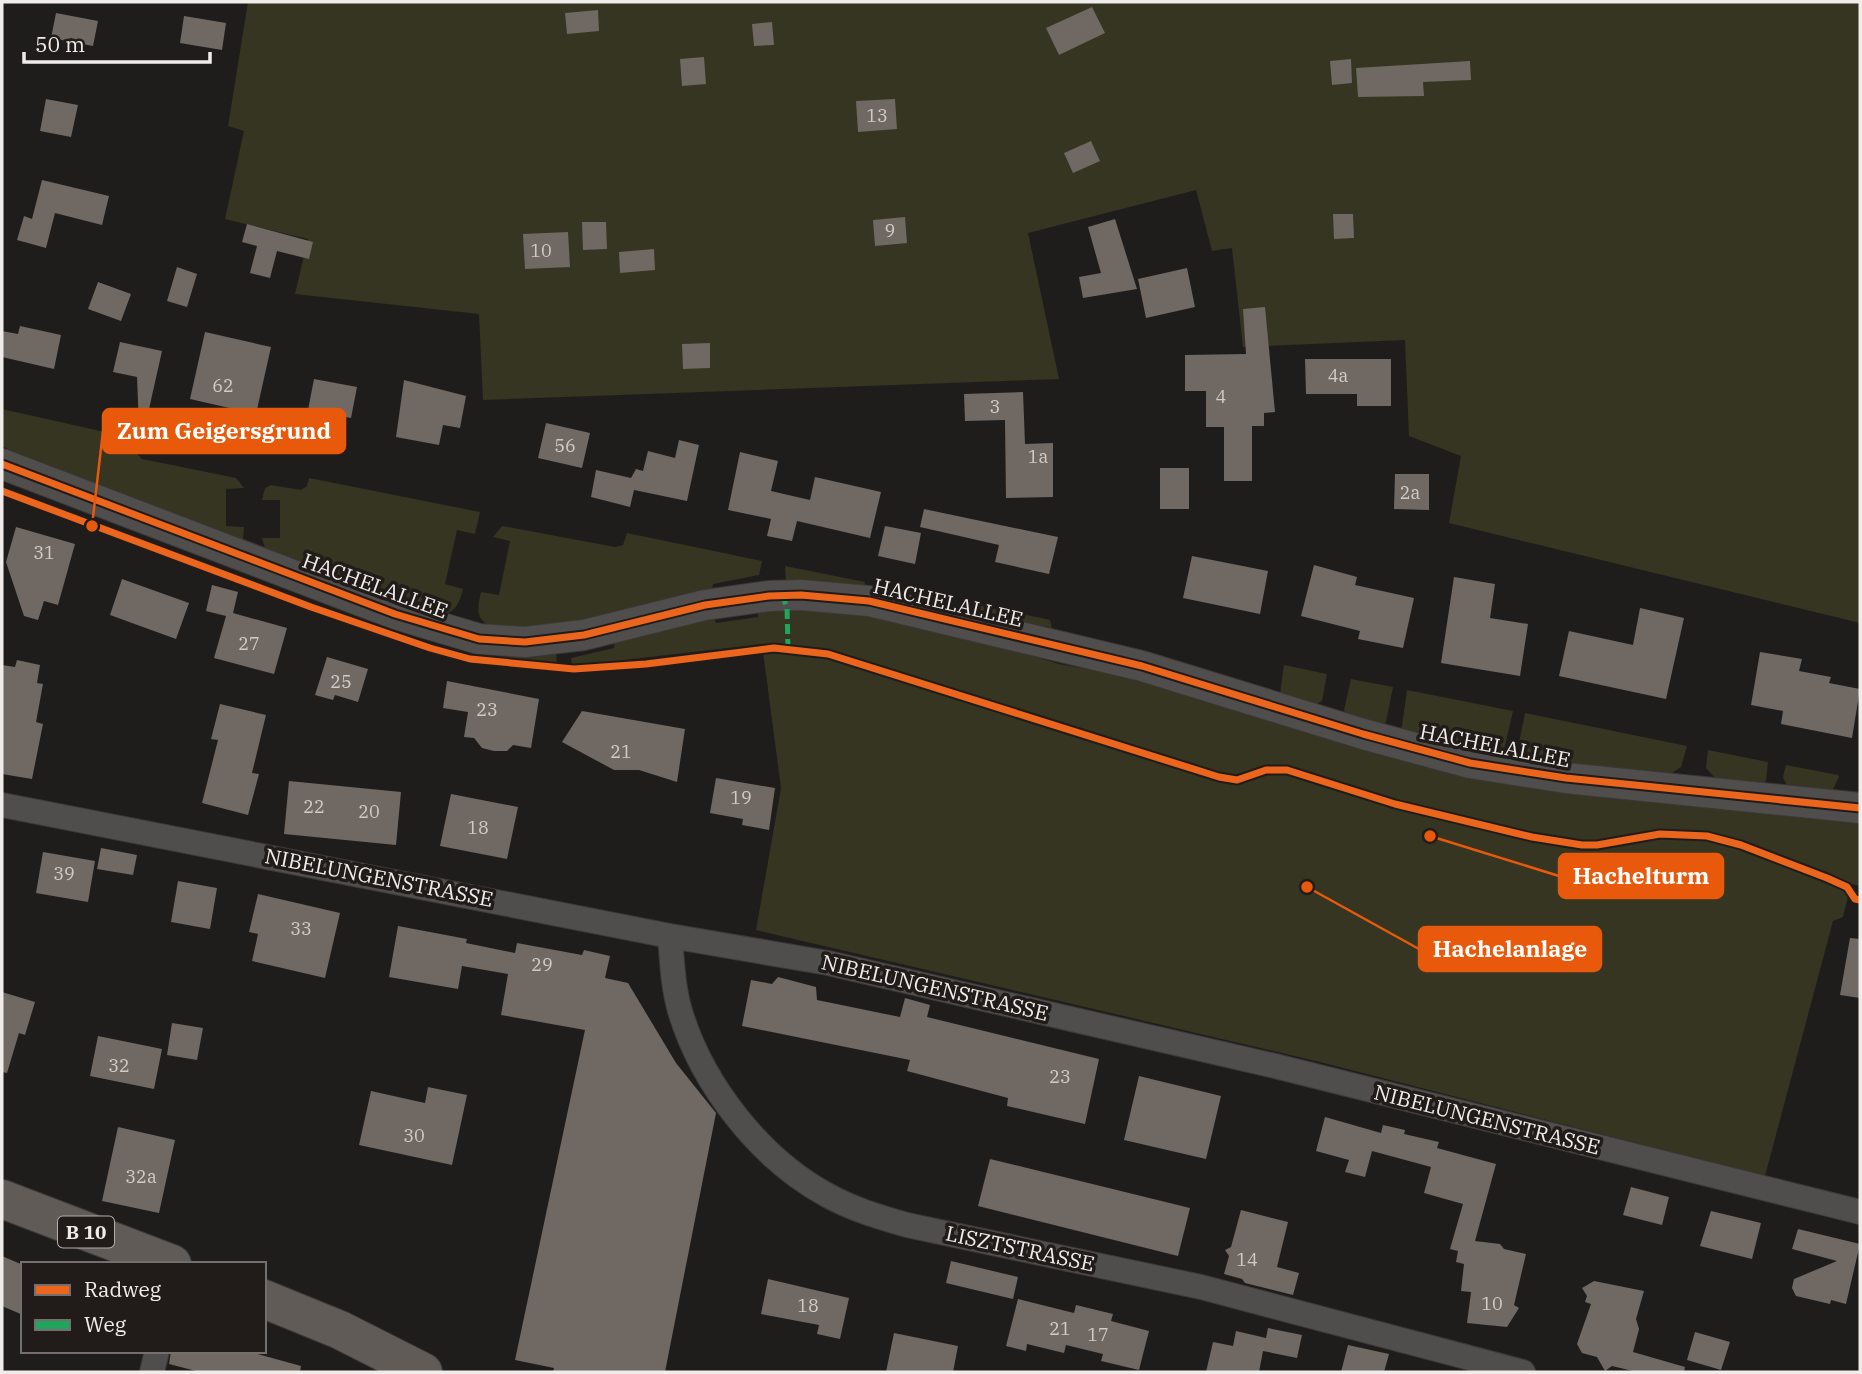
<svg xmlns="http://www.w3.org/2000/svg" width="1862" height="1374" font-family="'IBM Plex Serif',serif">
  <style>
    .green { fill: #353522 }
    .building { fill: #6f6863 }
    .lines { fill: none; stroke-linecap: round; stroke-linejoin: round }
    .minor-casing { stroke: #3b3837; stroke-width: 26 }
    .tertiary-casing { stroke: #3b3837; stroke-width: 32 }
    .primary-casing { stroke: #3b3837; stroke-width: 40 }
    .minor { stroke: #504e4c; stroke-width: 24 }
    .tertiary { stroke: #504e4c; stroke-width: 30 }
    .primary { stroke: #605b56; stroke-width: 38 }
    .quiet { stroke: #20a55d; stroke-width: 5; stroke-dasharray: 10 5; stroke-linecap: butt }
    .cycleway-casing { stroke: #211c19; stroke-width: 11 }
    .cycleway { stroke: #eb651d; stroke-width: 7 }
    .labels { text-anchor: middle; stroke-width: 7; stroke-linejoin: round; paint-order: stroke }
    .number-label { font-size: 18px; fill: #d0cbc8 }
    .shield { fill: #211c19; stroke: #b2aeab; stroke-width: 2 }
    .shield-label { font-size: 19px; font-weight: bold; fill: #f0ecea }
    .street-label { font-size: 21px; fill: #f0ecea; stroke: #211c19 }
    .leader { fill: none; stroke: #e8590c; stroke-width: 2.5 }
    .callout-dot { fill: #e8590c; stroke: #211c19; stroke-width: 2.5 }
    .callout { fill: #e8590c; stroke: #e8590c; stroke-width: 2.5 }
    .callout-label { font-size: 23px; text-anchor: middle; font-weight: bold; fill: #fff }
  </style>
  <rect width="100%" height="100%" fill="#1f1d1b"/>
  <!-- green -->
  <path class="green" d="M248 2H1860V623L1449 523 1461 456 1409 436 1405 340 1243 347 1232 248 1212 251 1196 190 1028 233 1059 379 483 400 479 314 295 294 308 239 225 219 244 131 228 126Z
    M2 409 136 439 135 452 142 459 236 478 244 488 226 489V526L244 527 243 539 239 543 66 478 2 446Z
    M309 478 480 512 475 534 457 530 445 584 463 589C459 604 455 614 438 615L266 551 262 538H280V500H262L265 488 271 485 301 490 307 486Z
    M502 526 615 547 623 545 627 533 762 561 759 575 713 584 712 591C675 600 511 647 484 622 475 614 479 602 481 592L499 595 510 541 493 537Z
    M785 566 865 582 864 586 786 582Z
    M757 603H799L936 626 1059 664 1152 681 1436 766 1860 821V886L1851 884 1843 917 1833 921 1765 1176 1320 1062 756 930 781 788 762 644 572 666 571 658 614 648 615 640 713 616 716 623 758 617Z
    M979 605 1050 620 1052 628 981 613Z
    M471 650 556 653 557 666 471 655Z
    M1284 665 1327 674 1322 701 1315 705 1280 694Z
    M1351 679 1393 687 1386 722 1382 726 1348 716 1344 710Z
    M1407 690 1513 711 1504 750 1497 756 1401 732Z
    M1525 713 1687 746 1681 767 1669 775 1521 759 1517 753Z
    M1708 750 1768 762 1766 781 1763 784 1715 778 1706 768Z
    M1786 765 1838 775 1839 777 1832 791 1787 786 1783 777Z"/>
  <!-- building -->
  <path class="building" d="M1092 7 1105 33 1059 55 1046 28Z
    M598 10 599 31 567 34 565 13Z
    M56 13 98 21 93 46 51 38Z
    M184 16 226 23 222 50 180 43Z
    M772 22 774 45 754 46 752 24Z
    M704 57 706 84 682 86 680 59Z
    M1351 59 1352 83 1332 85 1330 61Z
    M1470 61 1471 80 1423 82 1424 96 1358 97 1356 68Z
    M46 99 78 105 71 137 40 131Z
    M895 99 897 129 858 132 856 101Z
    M1091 141 1100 161 1073 173 1064 153Z
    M42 180 109 196 102 225 55 213 46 248 17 240 24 216 32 219Z
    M1333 214H1353L1354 238 1334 239Z
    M905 217 907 243 875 246 873 220Z
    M1115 219 1137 289 1083 298 1079 277 1101 273 1088 227Z
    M582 222H606L607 249 583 250Z
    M247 224 313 242 309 259 277 251 270 278 250 273 257 246 242 242Z
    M568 232 570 267 525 269 523 234Z
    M654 249 655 270 620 273 619 252Z
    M177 267 197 274 187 307 167 301Z
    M1187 268 1195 307 1146 318 1138 279Z
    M98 282 131 294 121 321 88 309Z
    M1265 307 1275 412 1264 413V426H1252V481H1224V427H1206V391H1185V355L1246 354 1243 309Z
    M20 326 61 335 54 369 2 357V331L18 334Z
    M205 332 271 347 256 414 190 399Z
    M120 342 162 351 145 427H139L137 377 113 372Z
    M710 343V368L683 369 682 344Z
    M1305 359H1391V406H1357V394H1306Z
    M314 379 357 387 351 418 308 410Z
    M404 380 466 396 460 428 443 425 439 445 396 437Z
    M1023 392 1025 444 1053 443V497L1006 498 1005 420 965 421 964 394Z
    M546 423 590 433 582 468 538 458Z
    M679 440 699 445 687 501 634 490 630 507 591 497 596 470 631 478 636 469 643 471 648 451 675 458Z
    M740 452 778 461 771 491 810 500 815 477 881 492 870 538 797 521 792 541 767 536 771 519 728 510Z
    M1160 468H1189V509H1160Z
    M1395 474H1429V510L1394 509Z
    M924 509 1058 537 1049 574 995 562 999 545 920 527Z
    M885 526 921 533 915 564 878 556Z
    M16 527 75 544 58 605 44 601 38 620 24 616 6 562Z
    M1192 556 1268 571 1260 614 1183 598Z
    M1314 565 1357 577 1355 585 1414 598 1403 648 1358 639 1360 631 1301 616Z
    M1454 577 1495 584 1490 618 1528 624 1520 676 1441 663Z
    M122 579 189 603 176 639 110 615Z
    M212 585 238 592 233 613 287 628 274 674 214 658 226 616 206 611Z
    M1640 608 1684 618 1666 699 1559 676 1569 631 1633 645Z
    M1760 652 1802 659 1799 671 1831 677 1829 683 1860 689 1852 738 1781 724 1783 711 1751 705Z
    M327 657 368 669 358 702 335 695 333 700 315 695Z
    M17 660 40 665 37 683 43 684 36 722 43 724 32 779 2 774V665L15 667Z
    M447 681 539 699 531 748 513 745 507 751H494L482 748 474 738 464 737 468 712 443 708Z
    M220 704 266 715 252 773 259 774 248 815 202 803 218 740 211 739Z
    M582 711 685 729 677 782 639 770H614L562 742Z
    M716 778 775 788 769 830 742 825 743 819 710 813Z
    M289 781 401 792 396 845 284 834Z
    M451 794 518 807 507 859 440 846Z
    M101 848 137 855 133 875 97 869Z
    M43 852 95 861 88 902 36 893Z
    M178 881 217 888 210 929 171 922Z
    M258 894 340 913 325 978 252 961 258 934 249 932Z
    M398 926 467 939 466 943 515 953 517 943 582 955 584 950 610 956 605 978 628 983 676 1063 716 1113 665 1372H553L554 1368 515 1360 585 1030 501 1015 508 974 462 966 458 989 389 977Z
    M1850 938 1860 939V998L1840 995Z
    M778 977 816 987 817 1000 900 1017 905 998 930 1005 927 1017 1099 1059 1085 1124 1007 1106 1008 1098 907 1071 910 1060 742 1026 751 980 772 984Z
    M2 992 35 1002 25 1035 19 1033 7 1073 2 1072Z
    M172 1023 203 1028 197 1060 167 1055Z
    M98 1036 162 1049 154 1089 90 1076Z
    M1139 1076 1221 1096 1206 1159 1124 1140Z
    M428 1087 467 1095 452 1165 359 1145 371 1091 425 1103Z
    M1325 1117 1381 1133 1383 1125 1405 1130 1404 1134 1439 1142 1437 1148 1496 1164 1475 1241 1500 1244 1504 1249 1526 1254 1514 1305 1519 1308 1507 1327 1467 1323 1471 1292 1461 1291 1464 1264 1456 1262 1458 1251 1450 1249 1463 1204 1424 1193 1431 1167 1372 1151 1365 1177 1345 1172 1349 1160 1316 1151Z
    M118 1127 175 1140 159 1213 102 1201Z
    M990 1159 1190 1208 1178 1256 978 1206Z
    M1631 1187 1669 1197 1662 1225 1623 1215Z
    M1241 1210 1288 1222 1277 1267 1299 1273 1293 1295 1245 1283 1242 1279 1224 1274 1229 1256 1225 1250 1231 1247Z
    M1711 1211 1761 1223 1752 1259 1700 1246Z
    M1798 1229 1860 1244 1846 1304 1831 1300 1830 1304 1796 1296 1792 1288 1794 1279 1837 1261 1792 1249Z
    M2 1256 23 1265V1315L2 1306Z
    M951 1261 1018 1277 1013 1299 946 1283Z
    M768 1279 849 1298 840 1339 817 1334 819 1325 761 1314Z
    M1594 1281 1644 1291 1636 1319 1639 1329 1633 1352 1685 1367 1684 1372H1637L1612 1366 1605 1371 1597 1357 1582 1353 1577 1344 1591 1304 1585 1302 1587 1296 1582 1288Z
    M1018 1299 1074 1313 1076 1305 1113 1314 1111 1321 1149 1331 1139 1370 1101 1361 1103 1354 1066 1345 1064 1353 1027 1344 1026 1351 1006 1346Z
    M1268 1328 1302 1335 1297 1358 1263 1351 1259 1372H1206L1213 1342 1233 1346 1236 1331 1266 1338Z
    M1695 1332 1730 1342 1721 1370 1687 1360Z
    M894 1333 958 1346 953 1372H886Z
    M1348 1345 1389 1354 1384 1372H1341Z
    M171 1351H247L301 1366 300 1372H200L169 1364Z"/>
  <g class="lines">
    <!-- minor casing -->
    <g class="minor-casing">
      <path id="minor" d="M2 805 670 936 828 963 1271 1065 1860 1212
        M670 936C672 961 673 987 680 1011 702 1084 759 1158 827 1195 852 1209 879 1217 907 1225L1201 1287 1523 1372
        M152 1372 157 1351"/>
    </g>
    <!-- tertiary casing -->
    <g class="tertiary-casing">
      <path id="tertiary" d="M2 464 395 614 479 639 525 642 584 635 705 605 769 596 801 595 869 601 1142 666 1363 734 1470 763 1566 778 1860 808"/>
    </g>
    <!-- primary casing -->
    <g class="primary-casing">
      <path id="primary" d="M2 1199 172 1264
        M264 1299 340 1330 423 1372"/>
    </g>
    <!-- minor -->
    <use href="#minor" class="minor"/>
    <!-- tertiary -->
    <use href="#tertiary" class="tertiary"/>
    <!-- primary -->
    <use href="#primary" class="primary"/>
    <!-- quiet -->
    <path class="quiet" d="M782 595 787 607 788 648"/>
    <!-- cycleway casing -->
    <g class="cycleway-casing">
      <path id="cycleway" d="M2 464 395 614 479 639 525 642 584 635 705 605 769 596 801 595 869 601 1142 666 1363 734 1470 763 1566 778 1860 808
        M2 491 311 607 430 648 470 659 574 669 646 664 774 648 828 654 1219 777 1237 780 1266 770H1287L1395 804 1532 837 1582 845H1597L1660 834 1707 836 1741 845 1827 878 1847 887 1855 899 1860 900"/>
    </g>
    <!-- cycleway -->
    <use href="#cycleway" class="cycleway"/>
  </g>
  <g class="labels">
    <!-- number labels -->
    <g class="number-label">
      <text x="877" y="122">13</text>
      <text x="890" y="237">9</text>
      <text x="541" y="257">10</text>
      <text x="1338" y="382">4a</text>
      <text x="223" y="392">62</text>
      <text x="1221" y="403">4</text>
      <text x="995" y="413">3</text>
      <text x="565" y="452">56</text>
      <text x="1038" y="463">1a</text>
      <text x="1410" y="499">2a</text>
      <text x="44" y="559">31</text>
      <text x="249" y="650">27</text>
      <text x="341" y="688">25</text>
      <text x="487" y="716">23</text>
      <text x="621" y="758">21</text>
      <text x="741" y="804">19</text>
      <text x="314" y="813">22</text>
      <text x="369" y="818">20</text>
      <text x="478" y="834">18</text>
      <text x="64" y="880">39</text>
      <text x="301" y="935">33</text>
      <text x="542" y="971">29</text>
      <text x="119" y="1072">32</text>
      <text x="1060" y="1083">23</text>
      <text x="414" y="1142">30</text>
      <text x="141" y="1183">32a</text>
      <text x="1247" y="1266">14</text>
      <text x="1492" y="1310">10</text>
      <text x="808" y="1312">18</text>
      <text x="1060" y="1335">21</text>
      <text x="1098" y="1341">17</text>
    </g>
    <!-- shield labels -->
    <rect class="shield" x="58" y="1216.5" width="56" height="31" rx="5"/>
    <g class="shield-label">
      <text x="86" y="1239">B 10</text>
    </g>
    <!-- street labels -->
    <g class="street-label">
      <text transform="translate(375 586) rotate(20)" y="7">HACHELALLEE</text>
      <text transform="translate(948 603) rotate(13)" y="7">HACHELALLEE</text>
      <text transform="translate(1495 746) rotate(11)" y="7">HACHELALLEE</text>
      <text transform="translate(379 878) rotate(11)" y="7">NIBELUNGENSTRASSE</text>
      <text transform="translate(935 988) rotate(13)" y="7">NIBELUNGENSTRASSE</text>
      <text transform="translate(1487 1120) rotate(14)" y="7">NIBELUNGENSTRASSE</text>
      <text transform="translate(1020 1249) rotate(12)" y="7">LISZTSTRASSE</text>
    </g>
  </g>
  <!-- callouts -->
  <path class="leader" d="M92 526L103 431M1430 836L1559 876M1307 887L1419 949"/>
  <g class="callout-dot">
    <circle cx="92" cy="526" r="7"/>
    <circle cx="1430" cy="836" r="7"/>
    <circle cx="1307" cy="887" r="7"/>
  </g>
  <g class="callout">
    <rect x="103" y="409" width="242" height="44" rx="7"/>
    <rect x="1559" y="854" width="164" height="44" rx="7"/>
    <rect x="1419" y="927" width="182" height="44" rx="7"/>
  </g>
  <g class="callout-label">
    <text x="224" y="439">Zum Geigersgrund</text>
    <text x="1641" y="884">Hachelturm</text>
    <text x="1510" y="957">Hachelanlage</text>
  </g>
  <!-- border -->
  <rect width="1862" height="1374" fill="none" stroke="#f0ecea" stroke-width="7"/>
  <!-- legend -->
  <rect x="21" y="1262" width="245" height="91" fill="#211c19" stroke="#746f6d" stroke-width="2"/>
  <rect x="35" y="1285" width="35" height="10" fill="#eb651d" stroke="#746f6d" stroke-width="2"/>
  <text x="84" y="1297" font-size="21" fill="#f0ecea">Radweg</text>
  <rect x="35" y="1320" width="35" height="10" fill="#20a55d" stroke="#746f6d" stroke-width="2"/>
  <text x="84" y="1332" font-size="21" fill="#f0ecea">Weg</text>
  <!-- scale -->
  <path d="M24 52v10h186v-10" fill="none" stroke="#f0ecea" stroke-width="3.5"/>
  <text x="35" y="52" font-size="21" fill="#f0ecea" stroke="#211c19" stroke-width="5" paint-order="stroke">50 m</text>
</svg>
